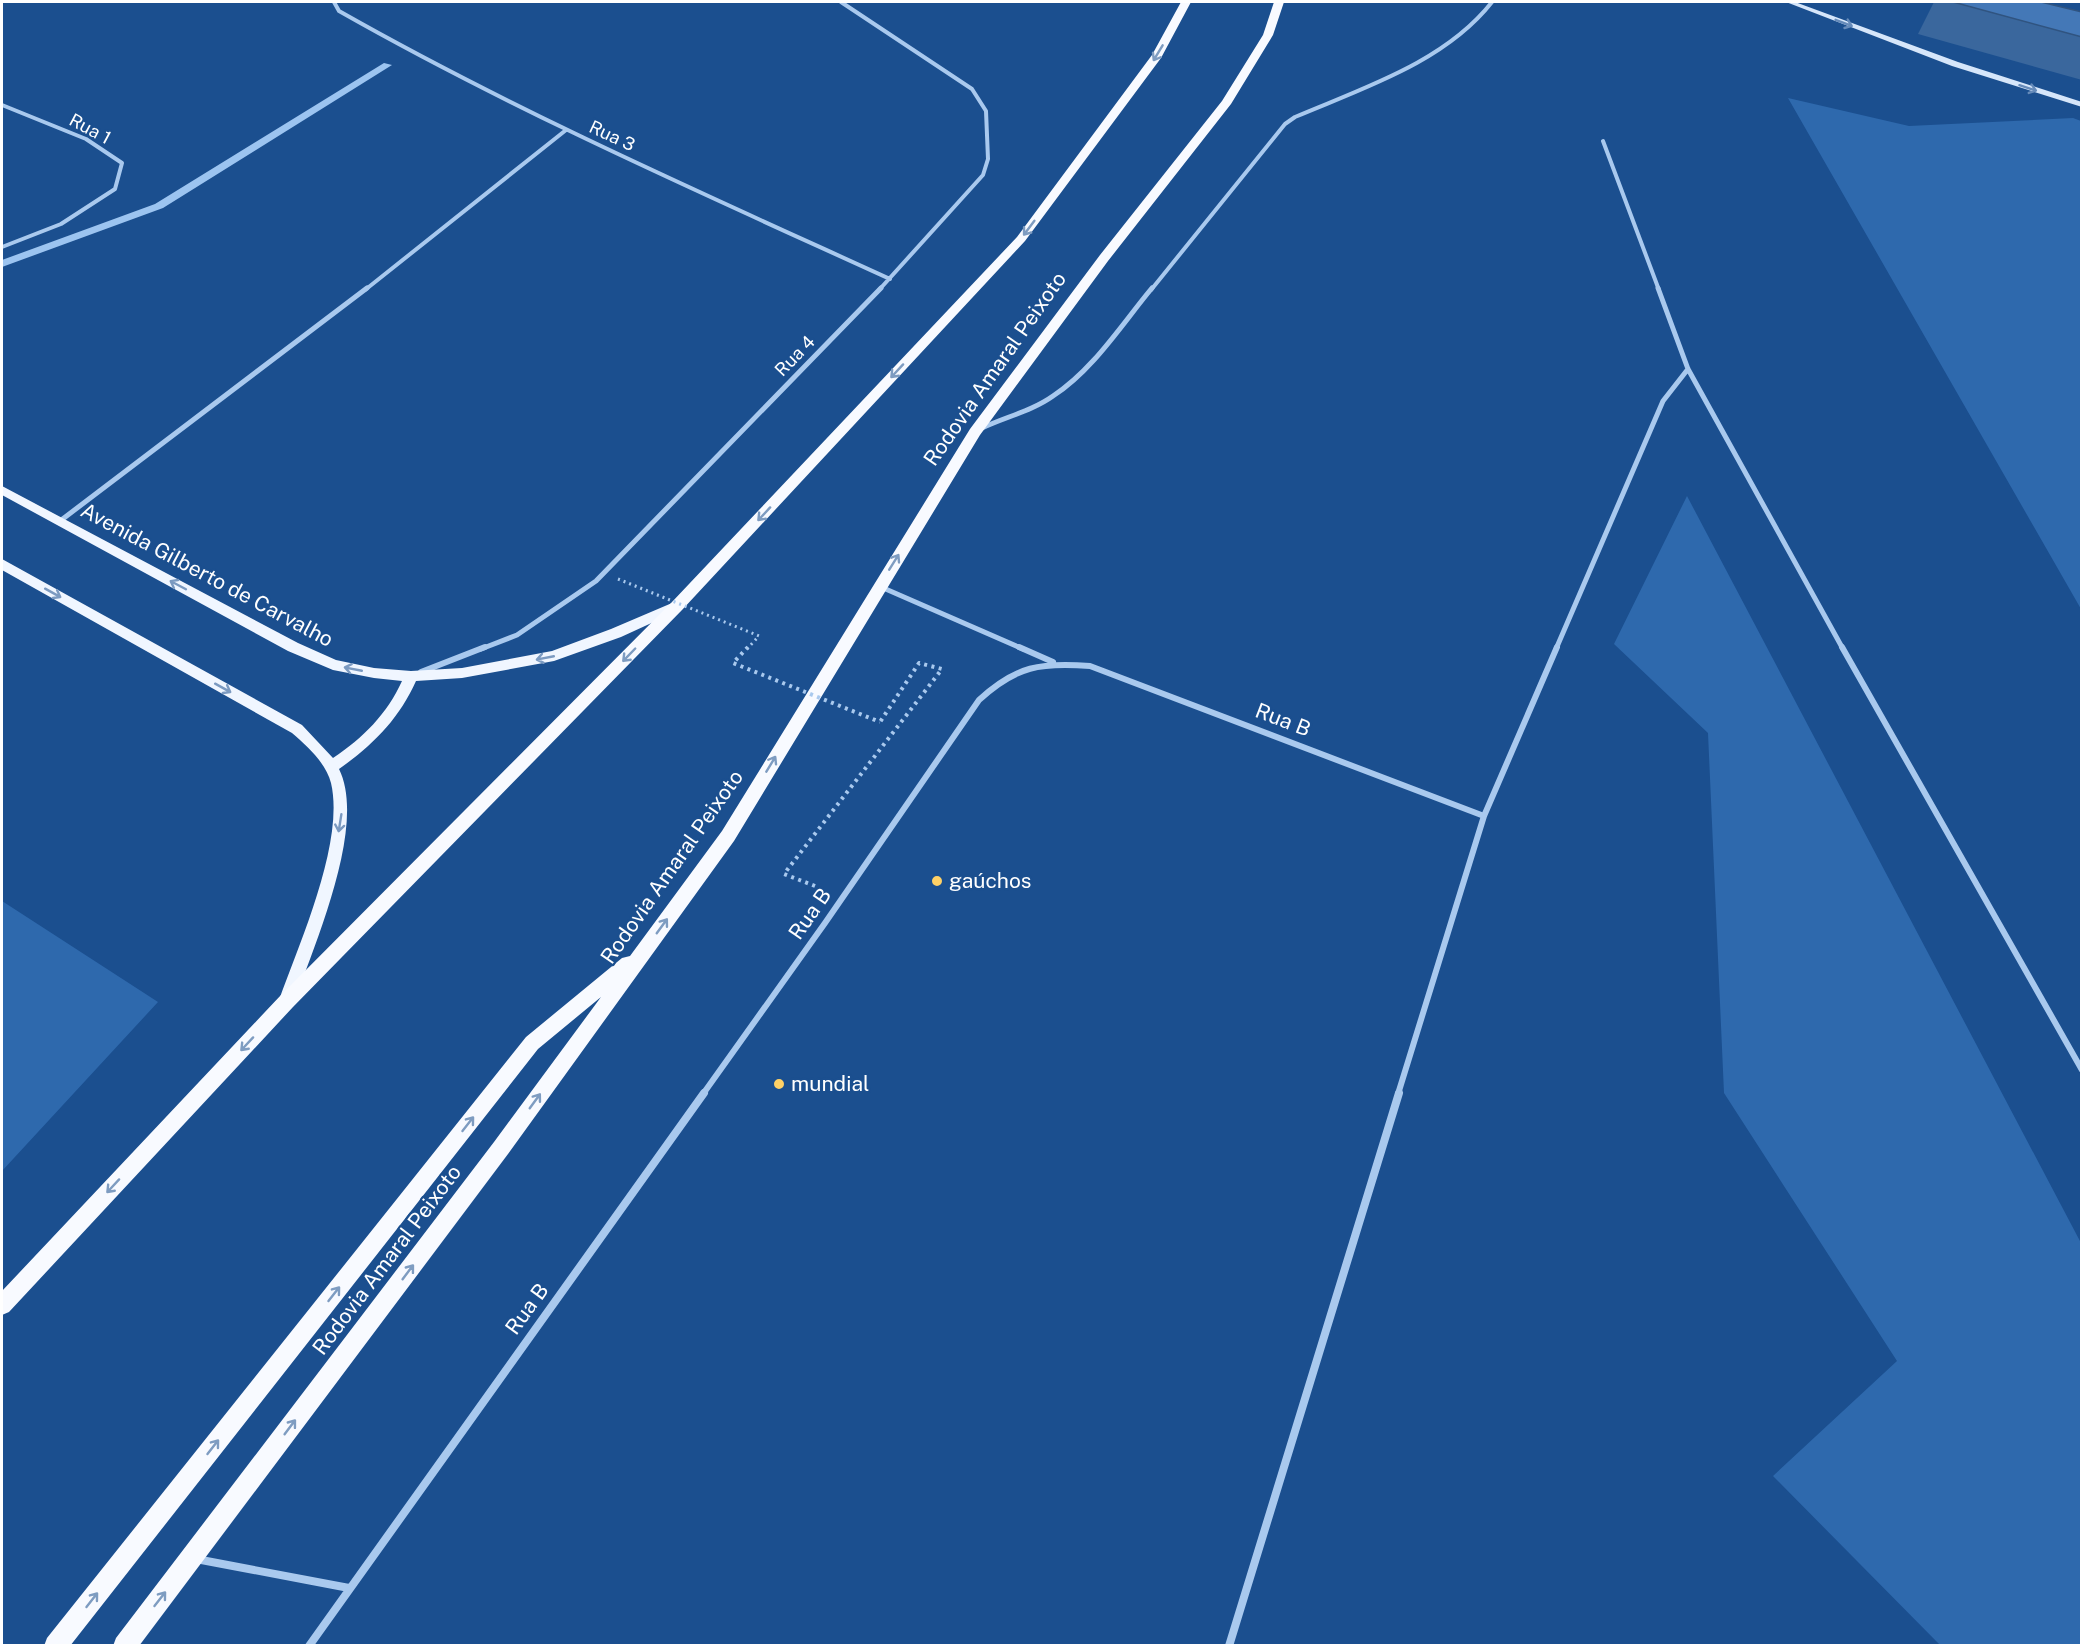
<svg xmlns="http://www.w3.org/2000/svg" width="2083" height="1647" font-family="'Public Sans',sans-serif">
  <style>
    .green { fill: #2e69ad }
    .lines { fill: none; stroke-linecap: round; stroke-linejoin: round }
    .stream { fill: #9cc4f0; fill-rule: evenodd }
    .path { stroke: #a9c9ee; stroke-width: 4; stroke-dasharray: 3 4.5; stroke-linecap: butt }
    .minor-far3 { stroke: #a9c9ee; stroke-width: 4 }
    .minor-far2 { stroke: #a9c9ee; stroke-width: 5 }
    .minor-far1 { stroke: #a9c9ee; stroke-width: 6 }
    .minor { stroke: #a9c9ee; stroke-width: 8 }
    .secondary { fill: #d6e6fa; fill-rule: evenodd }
    .primary { fill: #f0f6ff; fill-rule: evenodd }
    .trunk { fill: #f8faff; fill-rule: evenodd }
    .path-bridge-far1 { stroke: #a9c9ee; stroke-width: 3; stroke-dasharray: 2 4; stroke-linecap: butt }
    .path-bridge { stroke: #a9c9ee; stroke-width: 4; stroke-dasharray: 3 4.5; stroke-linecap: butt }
    .wall { fill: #3a679d }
    .building { fill: #4478b7; stroke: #305480; stroke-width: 1.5 }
    .oneway { stroke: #668bba }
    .oneway2 { stroke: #7e9cc1 }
    .oneway3 { stroke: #7b9ac1 }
    .poi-dot { fill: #ffd166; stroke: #1b4f8f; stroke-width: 2 }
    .labels { text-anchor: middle; stroke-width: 4.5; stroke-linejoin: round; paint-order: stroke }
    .far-street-label { font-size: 18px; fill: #fff; stroke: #1b4f8f }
    .street-label { font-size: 21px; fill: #fff; stroke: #1b4f8f }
    .poi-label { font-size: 21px; fill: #fff; stroke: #1b4f8f; text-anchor: start }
  </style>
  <rect width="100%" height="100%" fill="#1b4f8f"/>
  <!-- green -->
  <path class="green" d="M1788 98 1909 126 2073 118 2081 121V609Z
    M1687 496 2081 1243V1645H1940L1773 1476 1897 1361 1724 1093 1708 733 1614 644Z
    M2 901 158 1002 2 1171Z"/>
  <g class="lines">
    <!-- stream -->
    <path class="stream" d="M384 63 392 65 163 208 2 267V260L155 204Z"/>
    <!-- path -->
    <path class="path" d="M815 886 784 874 942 669 919 663 880 722"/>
    <!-- minor-far3 -->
    <path class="minor-far3" d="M334 2 339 11C517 112 704 194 890 279
      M841 2 972 89 986 111 988 159 983 175 879 290
      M2 105 86 139 122 163 115 189 61 224 2 247
      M1603 141 1659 290
      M365 290 566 130
      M1151 290 1285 124 1295 117C1363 88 1445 62 1492 2"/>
    <!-- minor-far2 -->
    <path class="minor-far2" d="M1658 288 1688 369 1843 649
      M982 428C1005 417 1032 411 1053 396 1093 370 1122 324 1152 288
      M60 521 367 288
      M881 587 1023 649
      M481 649 517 635 596 581 881 288
      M1556 649 1663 401 1688 369"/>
    <!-- minor-far1 -->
    <path class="minor-far1" d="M1019 647 1053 662
      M1842 647 2082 1070
      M421 672 485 647
      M703 1094 825 923 979 700C1016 666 1041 662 1090 666L1484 816
      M1398 1094 1484 816 1557 647"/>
    <!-- minor -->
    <path class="minor" d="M196 1559 349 1588
      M309 1646 704 1093
      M1229 1646 1399 1093"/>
    <!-- secondary -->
    <path class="secondary" d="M1786 2H1795L1958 62 2082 102V107L1952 66Z"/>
    <!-- primary -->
    <path class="primary" d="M2 486 298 643 336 660 374 668 411 671 462 668 552 651 611 629 672 603 677 601 684 606 682 609 621 637 554 661 462 678 416 681C399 719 373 745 339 769 367 825 315 943 295 1000L293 1005 287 1007 281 1005 279 1000C299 944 345 842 331 783 326 763 307 746 292 733L2 570V559L302 725 333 758C363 738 387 714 402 681L374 678 333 670 288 651 2 495Z"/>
    <!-- trunk -->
    <path class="trunk" d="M1181 2H1191L1161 58 1025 241 682 610 293 1007 9 1312 2 1315V1291L281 995 672 602 1017 237 1152 55Z
      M1274 2H1284L1273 35 1231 104 1108 261 980 435 734 841 508 1154 139 1646H113L116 1638 494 1142 601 997 538 1049 70 1646H44L47 1638 526 1037 622 958 630 956 722 831 970 429 1100 255 1222 101 1263 35Z"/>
    <!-- path-bridge-far1 -->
    <path class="path-bridge-far1" d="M618 579 759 636 747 649"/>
    <!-- path-bridge -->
    <path class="path-bridge" d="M748 647 733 663 880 722"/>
  </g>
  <!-- wall -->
  <path class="wall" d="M1934 2H2041L2082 12V80L1918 34Z"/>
  <!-- building -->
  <path class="building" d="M1953 2H2041L2082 12V37Z"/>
  <!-- one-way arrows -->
  <defs><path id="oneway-shaft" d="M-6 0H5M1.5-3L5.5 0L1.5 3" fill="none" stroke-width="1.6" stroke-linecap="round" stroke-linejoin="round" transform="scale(1.5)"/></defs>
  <g class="oneway">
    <use href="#oneway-shaft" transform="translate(1844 23) rotate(21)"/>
    <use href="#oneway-shaft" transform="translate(2028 88) rotate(18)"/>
  </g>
  <g class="oneway2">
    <use href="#oneway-shaft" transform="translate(1158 53) rotate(121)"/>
    <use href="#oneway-shaft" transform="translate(1029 228) rotate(127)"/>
    <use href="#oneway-shaft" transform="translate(897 371) rotate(133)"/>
    <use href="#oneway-shaft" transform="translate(764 514) rotate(133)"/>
    <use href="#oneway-shaft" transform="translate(894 562) rotate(-58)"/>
    <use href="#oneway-shaft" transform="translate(629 655) rotate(134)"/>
    <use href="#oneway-shaft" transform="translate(771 764) rotate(-59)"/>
    <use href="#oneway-shaft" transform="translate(662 926) rotate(-54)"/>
    <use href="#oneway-shaft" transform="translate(247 1044) rotate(133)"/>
    <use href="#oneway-shaft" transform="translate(535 1101) rotate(-54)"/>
    <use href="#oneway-shaft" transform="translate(468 1124) rotate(-52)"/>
    <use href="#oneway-shaft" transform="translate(113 1186) rotate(133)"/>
    <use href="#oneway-shaft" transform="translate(408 1272) rotate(-53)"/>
    <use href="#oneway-shaft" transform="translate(334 1294) rotate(-52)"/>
    <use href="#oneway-shaft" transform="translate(290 1427) rotate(-53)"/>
    <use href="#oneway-shaft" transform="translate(213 1447) rotate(-52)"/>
    <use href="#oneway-shaft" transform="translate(160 1599) rotate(-52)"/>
    <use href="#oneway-shaft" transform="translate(92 1600) rotate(-52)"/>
  </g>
  <g class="oneway3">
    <use href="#oneway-shaft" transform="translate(178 585) rotate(-152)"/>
    <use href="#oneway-shaft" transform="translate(53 593) rotate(29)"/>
    <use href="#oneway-shaft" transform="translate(545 658) rotate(169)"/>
    <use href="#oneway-shaft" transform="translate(353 669) rotate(-169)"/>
    <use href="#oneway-shaft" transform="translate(223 688) rotate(29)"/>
    <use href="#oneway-shaft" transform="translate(340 823) rotate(99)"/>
  </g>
  <!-- markers -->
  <g class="poi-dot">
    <circle cx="937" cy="881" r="6"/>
    <circle cx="779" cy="1084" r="6"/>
  </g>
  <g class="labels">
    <!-- far-street labels -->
    <g class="far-street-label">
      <text transform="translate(90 129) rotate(28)" y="6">Rua 1</text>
      <text transform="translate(612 136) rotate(25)" y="6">Rua 3</text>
      <text transform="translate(795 356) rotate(-46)" y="6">Rua 4</text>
    </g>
    <!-- street labels -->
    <g class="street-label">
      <text transform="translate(995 369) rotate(-55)" y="7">Rodovia Amaral Peixoto</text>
      <text transform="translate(207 575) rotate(28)" y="7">Avenida Gilberto de Carvalho</text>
      <text transform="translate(1283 720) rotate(21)" y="7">Rua B</text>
      <text transform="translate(672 867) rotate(-55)" y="7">Rodovia Amaral Peixoto</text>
      <text transform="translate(810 914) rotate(-55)" y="7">Rua B</text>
      <text transform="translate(387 1260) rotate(-53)" y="7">Rodovia Amaral Peixoto</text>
      <text transform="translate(527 1309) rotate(-54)" y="7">Rua B</text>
    </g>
    <!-- poi labels -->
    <g class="poi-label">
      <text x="949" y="888">gaúchos</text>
      <text x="791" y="1091">mundial</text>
    </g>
  </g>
  <!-- border -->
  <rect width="2083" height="1647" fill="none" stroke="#ffffff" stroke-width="6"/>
</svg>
